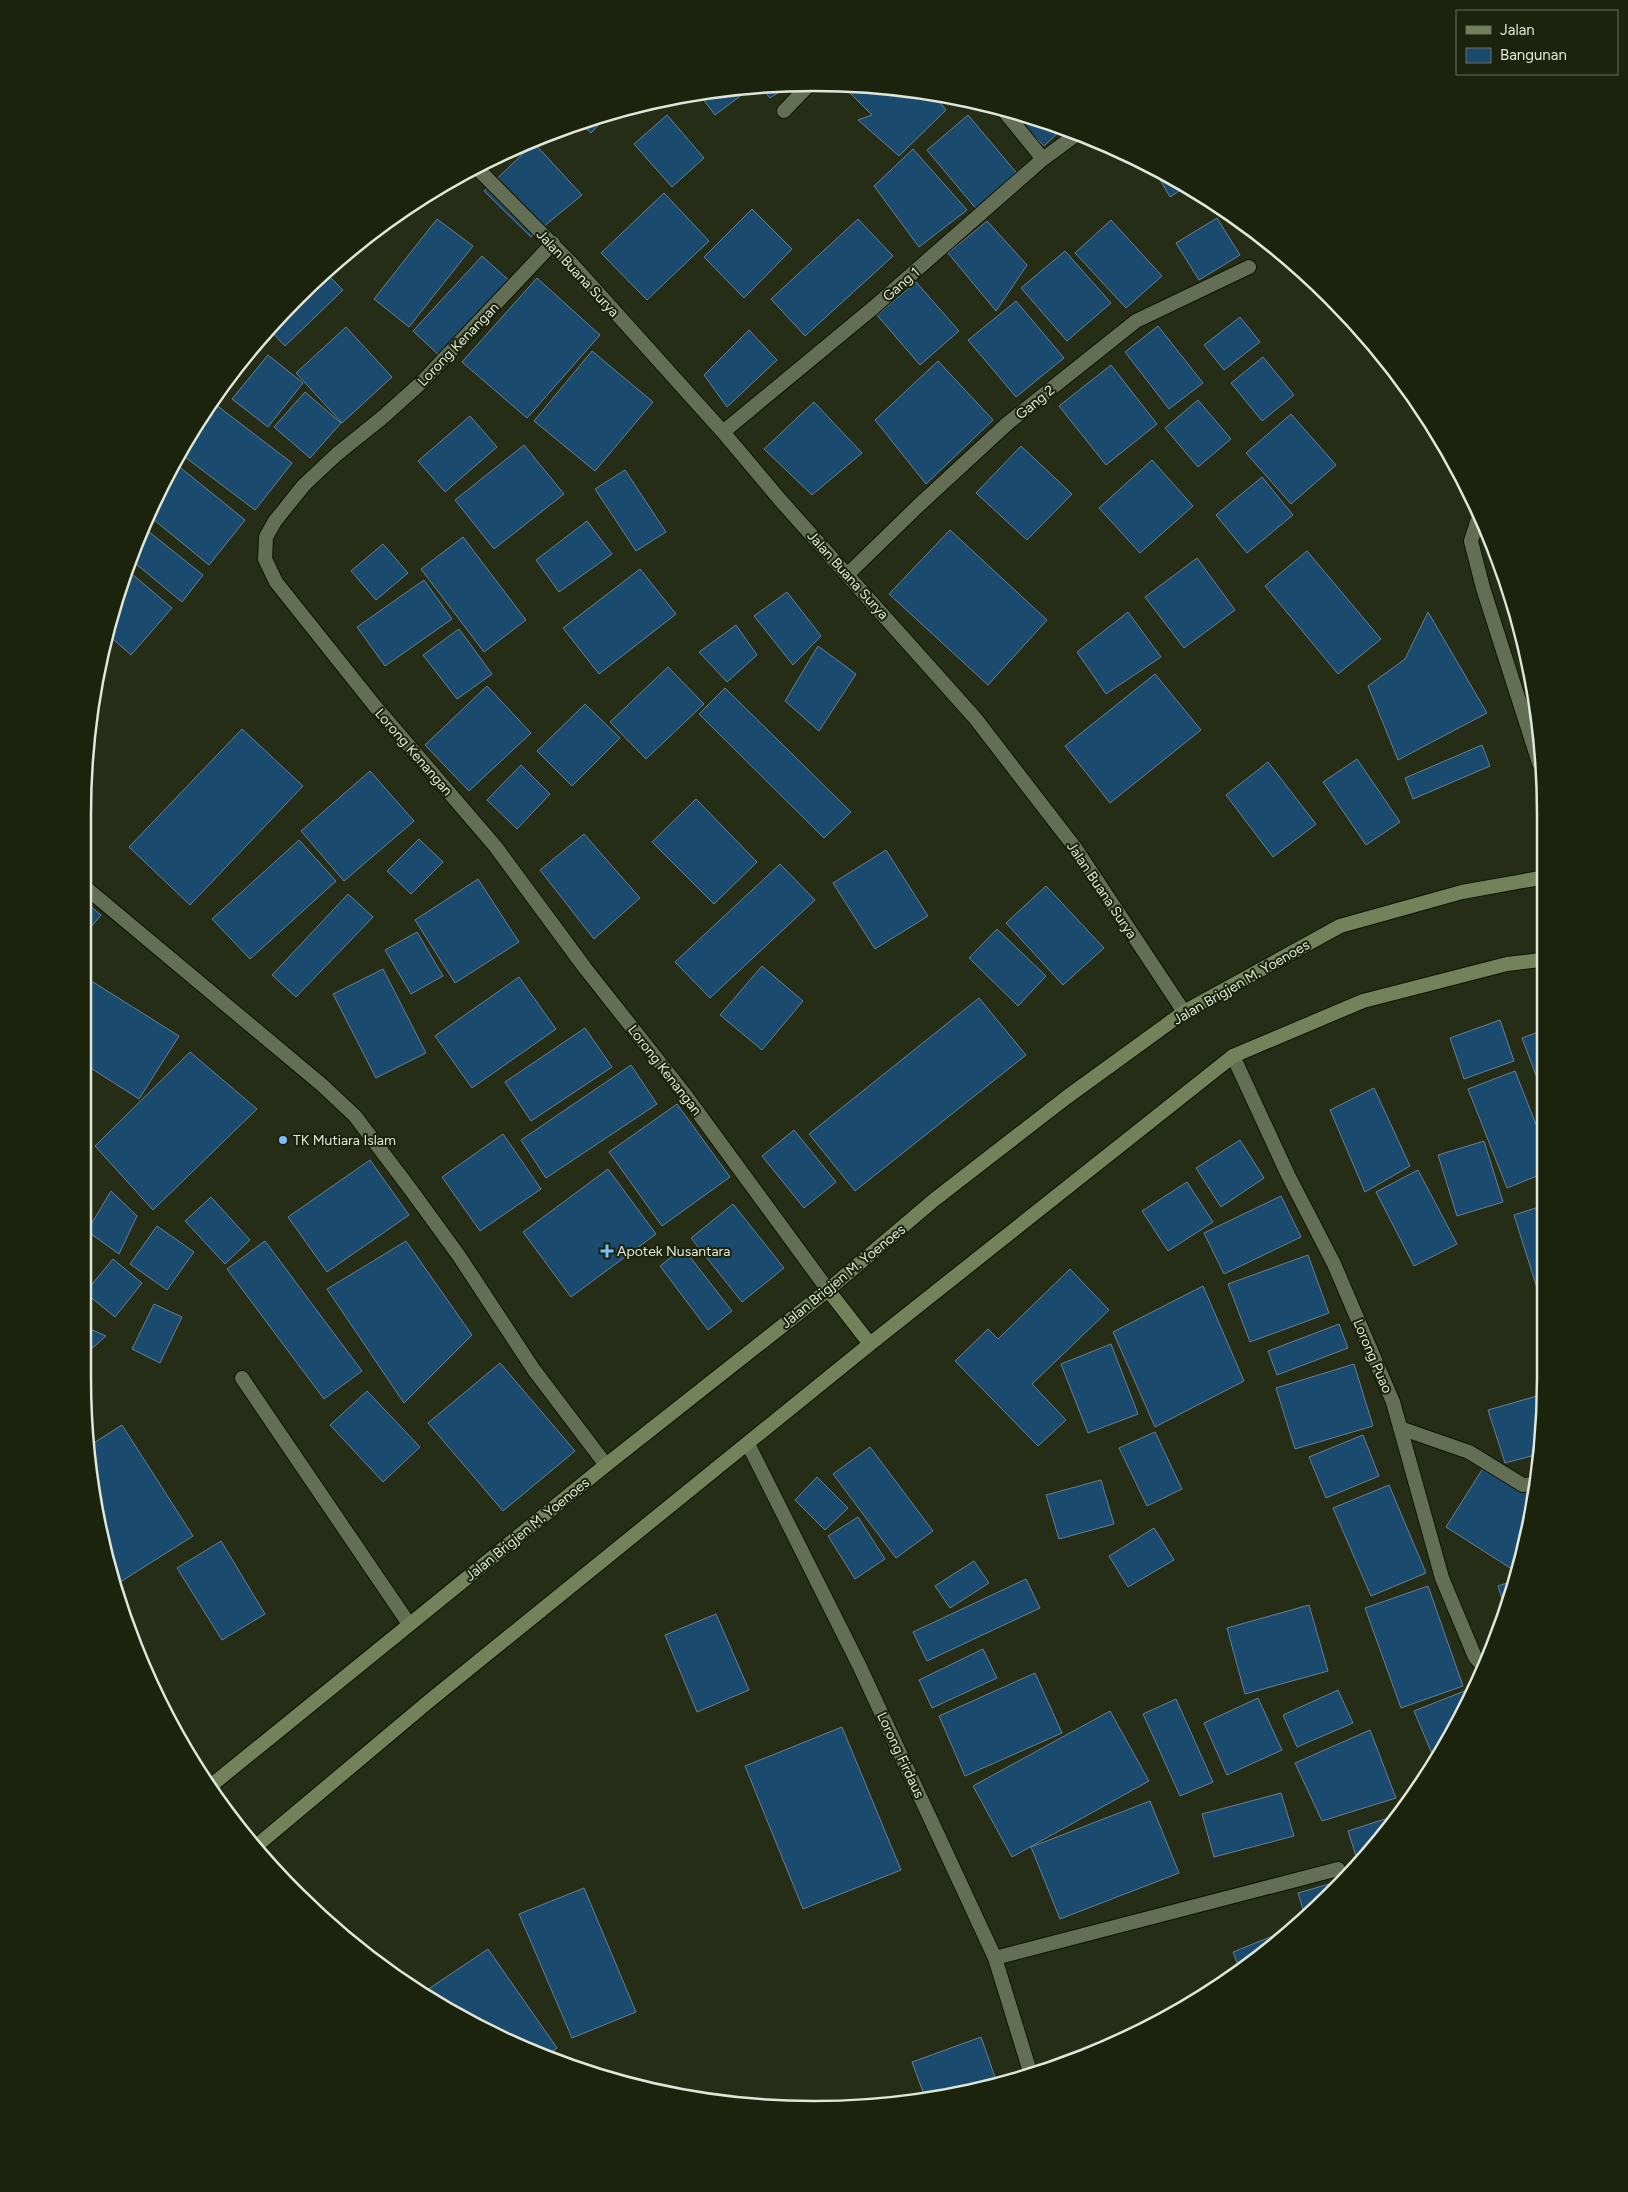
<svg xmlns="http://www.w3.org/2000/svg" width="1628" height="2192" font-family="Figtree,sans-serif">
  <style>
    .building { fill: #1b4a6f; stroke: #687f94 }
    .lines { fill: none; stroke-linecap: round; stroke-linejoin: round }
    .service-casing { stroke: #0e1502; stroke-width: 16 }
    .minor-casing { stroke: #0e1502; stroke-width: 16 }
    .secondary-casing { stroke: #0e1502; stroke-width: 16 }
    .service { stroke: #646e54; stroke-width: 14 }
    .minor { stroke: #646e54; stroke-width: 14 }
    .secondary { stroke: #73825a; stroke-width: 14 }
    .poi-dot { fill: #7bbef8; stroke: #1b230c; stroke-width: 2 }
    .labels { text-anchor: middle; stroke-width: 4; stroke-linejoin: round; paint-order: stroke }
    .street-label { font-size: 14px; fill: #e0e7d8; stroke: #1b230c }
    .poi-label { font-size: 14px; fill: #e0e7d8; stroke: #1b230c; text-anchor: start }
    .rim { fill: none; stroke: #e0e7d8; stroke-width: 2.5 }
  </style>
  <rect width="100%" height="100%" fill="#252d16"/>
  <!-- building -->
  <path class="building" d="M766 84 790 85 770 98 759 85Z
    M850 87 909 89 934 95 946 110 899 156 858 120 872 115 847 90Z
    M745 88 747 91 715 115 700 95Z
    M610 113 591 133 581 124Z
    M1011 113 1049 121 1063 128 1044 146Z
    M667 115 704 158 672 187 634 144Z
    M968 115 1020 177 978 211 927 150Z
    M534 143 582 195 531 237 484 191Z
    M913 149 967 210 919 247 874 186Z
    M1154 169 1179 180 1187 186 1170 197Z
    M664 193 709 241 647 300 601 253Z
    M752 209 792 249 744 298 704 257Z
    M1217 218 1240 255 1199 280 1176 243Z
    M437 219 473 246 409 327 374 299Z
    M858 219 893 256 805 336 771 299Z
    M1111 220 1162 276 1126 308 1075 253Z
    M987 221 1027 265 996 311 948 253Z
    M1065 251 1111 303 1067 341 1021 288Z
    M482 256 515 286 444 360 413 331Z
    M326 273 343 290 285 346 268 328Z
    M537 278 600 335 527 418 462 362Z
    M916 282 959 331 920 365 877 315Z
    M1016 301 1064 358 1016 397 968 340Z
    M1240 317 1260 342 1224 370 1204 345Z
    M1158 326 1203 383 1169 409 1125 352Z
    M346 327 392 377 342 423 296 373Z
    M749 330 777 360 727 407 704 375Z
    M592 351 653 402 595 471 534 421Z
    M268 355 303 383 268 427 232 399Z
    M1263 357 1294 395 1262 421 1231 383Z
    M938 361 993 420 926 484 875 420Z
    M1111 365 1157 424 1106 465 1059 406Z
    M305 392 341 423 310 458 274 427Z
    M1198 400 1231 439 1198 467 1165 428Z
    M211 401 292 463 255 510 181 454Z
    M814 402 862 453 812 495 764 449Z
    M1291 414 1336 465 1291 504 1246 453Z
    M470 416 497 447 445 492 418 461Z
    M524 445 564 494 494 549 455 500Z
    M1021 446 1072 494 1027 540 976 493Z
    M1152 460 1193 506 1140 553 1099 508Z
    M176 464 245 520 209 565 148 515Z
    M625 470 666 532 636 551 595 489Z
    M1262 477 1293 515 1247 553 1216 515Z
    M587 521 612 554 559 592 536 560Z
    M950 530 1047 620 988 685 889 594Z
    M148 531 203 575 182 602 130 559 133 550Z
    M463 537 526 620 484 652 421 569Z
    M383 544 408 573 376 600 351 571Z
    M1307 551 1381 639 1338 674 1265 586Z
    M1197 558 1235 610 1184 648 1145 597Z
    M126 569 172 608 131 655 106 633Z
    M640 569 676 614 599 674 563 628Z
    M424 580 452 619 385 666 357 627Z
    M787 592 821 636 793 665 754 616Z
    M1128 612 1161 657 1106 694 1077 652Z
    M1428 612 1487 713 1398 760 1368 686 1405 659Z
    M736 625 757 655 727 682 699 652Z
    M459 629 492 674 457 699 423 655Z
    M818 646 856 674 819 731 785 701Z
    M668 667 704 704 646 759 610 722Z
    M1155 674 1201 730 1110 803 1065 746Z
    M1530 674 1539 718V734Z
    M487 686 531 733 469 791 425 745Z
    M725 688 851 812 824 838 699 714Z
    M585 704 620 738 572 786 537 751Z
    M242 729 303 786 190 905 129 847Z
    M1482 745 1490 766 1413 799 1405 778Z
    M1357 759 1400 822 1366 845 1323 782Z
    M1268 762 1316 824 1273 857 1226 795Z
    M521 765 550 794 517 829 487 800Z
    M370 771 414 821 344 881 301 831Z
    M696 799 757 862 714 904 652 842Z
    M584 834 640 898 594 939 540 870Z
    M419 839 443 862 411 894 387 871Z
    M299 840 336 881 250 959 212 919Z
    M886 850 928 916 875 949 833 883Z
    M780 864 815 900 710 998 675 962Z
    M478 879 519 942 455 983 415 920Z
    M1046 886 1104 948 1063 985 1006 923Z
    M348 894 373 917 296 997 272 975Z
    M85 902 101 915 85 934Z
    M997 929 1046 976 1018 1006 969 958Z
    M417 932 443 976 411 994 385 950Z
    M762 966 803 1001 762 1050 720 1015Z
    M383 969 426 1053 376 1078 333 994Z
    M85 977 179 1036 139 1099 86 1065Z
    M519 977 556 1029 472 1088 435 1036Z
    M979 998 1026 1055 855 1191 809 1134Z
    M1500 1020 1514 1061 1464 1079 1450 1038Z
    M585 1028 612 1067 531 1121 505 1082Z
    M1541 1031 1542 1091 1522 1038Z
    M190 1052 257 1109 153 1210 95 1146Z
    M631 1065 657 1104 546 1178 521 1140Z
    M1515 1071 1542 1140V1174L1507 1188 1468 1089Z
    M1374 1088 1410 1166 1365 1192 1330 1110Z
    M677 1104 730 1177 662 1226 609 1152Z
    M794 1130 836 1182 804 1208 762 1156Z
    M503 1134 541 1189 480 1231 442 1177Z
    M1240 1140 1264 1178 1221 1207 1196 1168Z
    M1484 1141 1503 1202 1457 1216 1438 1155Z
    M370 1160 409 1215 327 1272 288 1217Z
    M608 1169 656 1234 571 1297 523 1232Z
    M1418 1170 1457 1244 1414 1266 1376 1192Z
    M1187 1182 1213 1222 1168 1251 1142 1211Z
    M111 1191 137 1216 119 1254 87 1231Z
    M1281 1196 1301 1237 1224 1274 1204 1233Z
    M211 1197 250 1240 225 1264 185 1221Z
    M733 1204 784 1268 742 1302 691 1238Z
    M1542 1206 1543 1307 1514 1215Z
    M157 1226 194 1252 167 1290 130 1264Z
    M265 1241 362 1371 324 1399 227 1269Z
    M406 1241 472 1335 404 1403 327 1289Z
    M683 1248 732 1311 708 1330 660 1266Z
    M1308 1255 1329 1313 1250 1342 1228 1284Z
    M113 1259 142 1283 115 1317 88 1295V1289Z
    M1070 1269 1109 1310 1032 1384 1066 1420 1038 1446 955 1361 988 1329 998 1339Z
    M1203 1286 1244 1381 1155 1427 1113 1332Z
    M154 1304 182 1317 160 1363 132 1349Z
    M1339 1324 1348 1348 1277 1375 1268 1351Z
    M88 1328 106 1336 88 1352Z
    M1111 1344 1138 1414 1088 1433 1061 1364Z
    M500 1363 575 1451 503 1511 428 1423Z
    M1354 1364 1373 1426 1295 1449 1276 1388Z
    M367 1391 420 1447 383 1482 330 1425Z
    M1544 1394V1426L1539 1454 1505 1463 1488 1410Z
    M122 1425 193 1536 114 1586 108 1568 89 1474V1446Z
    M1155 1432 1182 1489 1147 1506 1119 1448Z
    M1363 1435 1379 1476 1326 1498 1309 1457Z
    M870 1447 933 1531 896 1558 833 1474Z
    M1485 1465 1533 1495 1518 1573 1446 1527Z
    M817 1477 848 1508 825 1530 795 1500Z
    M1101 1480 1114 1524 1059 1539 1046 1495Z
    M1389 1485 1426 1573 1371 1596 1333 1508Z
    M858 1517 885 1559 855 1579 828 1536Z
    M1154 1528 1174 1560 1128 1587 1109 1556Z
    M221 1541 265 1614 222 1640 177 1568Z
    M974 1561 989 1583 950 1608 935 1586Z
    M1026 1579 1040 1608 927 1661 913 1632Z
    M1516 1580 1505 1608 1498 1586Z
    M1428 1586 1463 1686 1401 1708 1365 1608Z
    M1309 1605 1328 1671 1245 1694 1227 1628Z
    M716 1614 749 1690 697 1712 665 1635Z
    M983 1649 997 1678 932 1708 919 1680Z
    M1035 1673 1062 1733 965 1776 939 1716Z
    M1472 1688 1474 1691 1470 1702 1433 1756 1414 1711Z
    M1338 1690 1353 1723 1297 1747 1283 1715Z
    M1258 1698 1282 1750 1227 1775 1204 1723Z
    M1176 1699 1213 1782 1180 1796 1143 1714Z
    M1110 1711 1149 1781 1012 1857 973 1786Z
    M842 1727 901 1870 803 1909 745 1766Z
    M1370 1730 1396 1798 1322 1821 1295 1763Z
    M1281 1793 1294 1836 1214 1857 1202 1814Z
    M1150 1801 1179 1873 1060 1919 1031 1847Z
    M1394 1816 1364 1860 1359 1865 1348 1831Z
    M1343 1880 1305 1916 1298 1893Z
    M584 1888 636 2012 572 2038 519 1914Z
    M1290 1929 1260 1958 1240 1971 1233 1952Z
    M488 1949 557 2048 545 2057 491 2034 421 1994Z
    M981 2037 998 2086 926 2100 912 2062Z"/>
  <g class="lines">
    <!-- service casing -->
    <g class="service-casing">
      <path id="service" d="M1480 513 1471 541 1483 588 1539 763"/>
    </g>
    <!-- minor casing -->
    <g class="minor-casing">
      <path id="minor" d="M784 111 809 85
        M1004 111 1043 159
        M476 167 572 264 723 432 782 502 975 718 1076 849 1184 1012
        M553 243 422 382 383 417 337 454 304 485 275 521 266 537 265 559 276 582 374 705 495 846 585 968 683 1092 828 1290
        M723 432 873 308 1043 159 1077 134
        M848 574 918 506 1008 423 1136 321 1249 267
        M85 887 322 1085 355 1116 411 1190 459 1256 534 1370 606 1465
        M1233 1056 1288 1175 1334 1264 1393 1402 1442 1578 1475 1657 1483 1666
        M242 1378 409 1624
        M1400 1428 1469 1452 1523 1485 1534 1484
        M748 1444 859 1665 995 1958 1031 2075
        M995 1958 1338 1869"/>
    </g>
    <!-- secondary casing -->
    <g class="secondary-casing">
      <path id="secondary" d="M828 1290 870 1344
        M208 1788 606 1465 828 1290 934 1200 1067 1097 1184 1012 1340 926 1462 892 1540 878
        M254 1848 428 1702 870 1344 1233 1056 1363 1001 1507 964 1541 960"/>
    </g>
    <!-- service -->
    <use href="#service" class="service"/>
    <!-- minor -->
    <use href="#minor" class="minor"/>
    <!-- secondary -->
    <use href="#secondary" class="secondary"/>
  </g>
  <!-- markers -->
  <g class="poi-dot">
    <circle cx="283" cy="1140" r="5"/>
    <path d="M604.5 1243.5h5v5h5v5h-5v5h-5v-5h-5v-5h5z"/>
  </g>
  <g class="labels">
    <!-- street labels -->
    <g class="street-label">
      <text transform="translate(578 273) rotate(47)" y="5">Jalan Buana Surya</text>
      <text transform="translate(901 284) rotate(-41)" y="5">Gang 1</text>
      <text transform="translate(458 344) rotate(-46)" y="5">Lorong Kenangan</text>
      <text transform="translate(1035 402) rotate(-39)" y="5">Gang 2</text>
      <text transform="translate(848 575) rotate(48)" y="5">Jalan Buana Surya</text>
      <text transform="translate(414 752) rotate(49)" y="5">Lorong Kenangan</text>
      <text transform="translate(1102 890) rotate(56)" y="5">Jalan Buana Surya</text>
      <text transform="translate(1241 982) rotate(-30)" y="5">Jalan Brigjen M. Yoenoes</text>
      <text transform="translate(665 1070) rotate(52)" y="5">Lorong Kenangan</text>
      <text transform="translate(843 1276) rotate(-39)" y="5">Jalan Brigjen M. Yoenoes</text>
      <text transform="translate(1373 1356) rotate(67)" y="5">Lorong Puao</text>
      <text transform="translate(527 1529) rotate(-39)" y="5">Jalan Brigjen M. Yoenoes</text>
      <text transform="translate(901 1755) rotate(65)" y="5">Lorong Firdaus</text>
    </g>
    <!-- poi labels -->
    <g class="poi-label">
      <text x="293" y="1145">TK Mutiara Islam</text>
      <text x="617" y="1256">Apotek Nusantara</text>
    </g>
  </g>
  <!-- crop -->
  <path d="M0 0H1628V2192H0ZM814 91H814A723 723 0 0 1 1537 814V1378A723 723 0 0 1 814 2101H814A723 723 0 0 1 91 1378V814A723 723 0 0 1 814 91Z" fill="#1b230c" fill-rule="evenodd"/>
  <path class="rim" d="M814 91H814A723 723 0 0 1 1537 814V1378A723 723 0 0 1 814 2101H814A723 723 0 0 1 91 1378V814A723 723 0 0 1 814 91Z"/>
  <!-- legend -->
  <rect x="1456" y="10" width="162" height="65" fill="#1b230c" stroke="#6a715e"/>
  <rect x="1466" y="26" width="25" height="8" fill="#73825a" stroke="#6a715e"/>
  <text x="1500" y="35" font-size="15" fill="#e0e7d8">Jalan</text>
  <rect x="1466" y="48" width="25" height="15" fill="#1b4a6f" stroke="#6a715e"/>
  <text x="1500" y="60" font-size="15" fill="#e0e7d8">Bangunan</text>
</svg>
